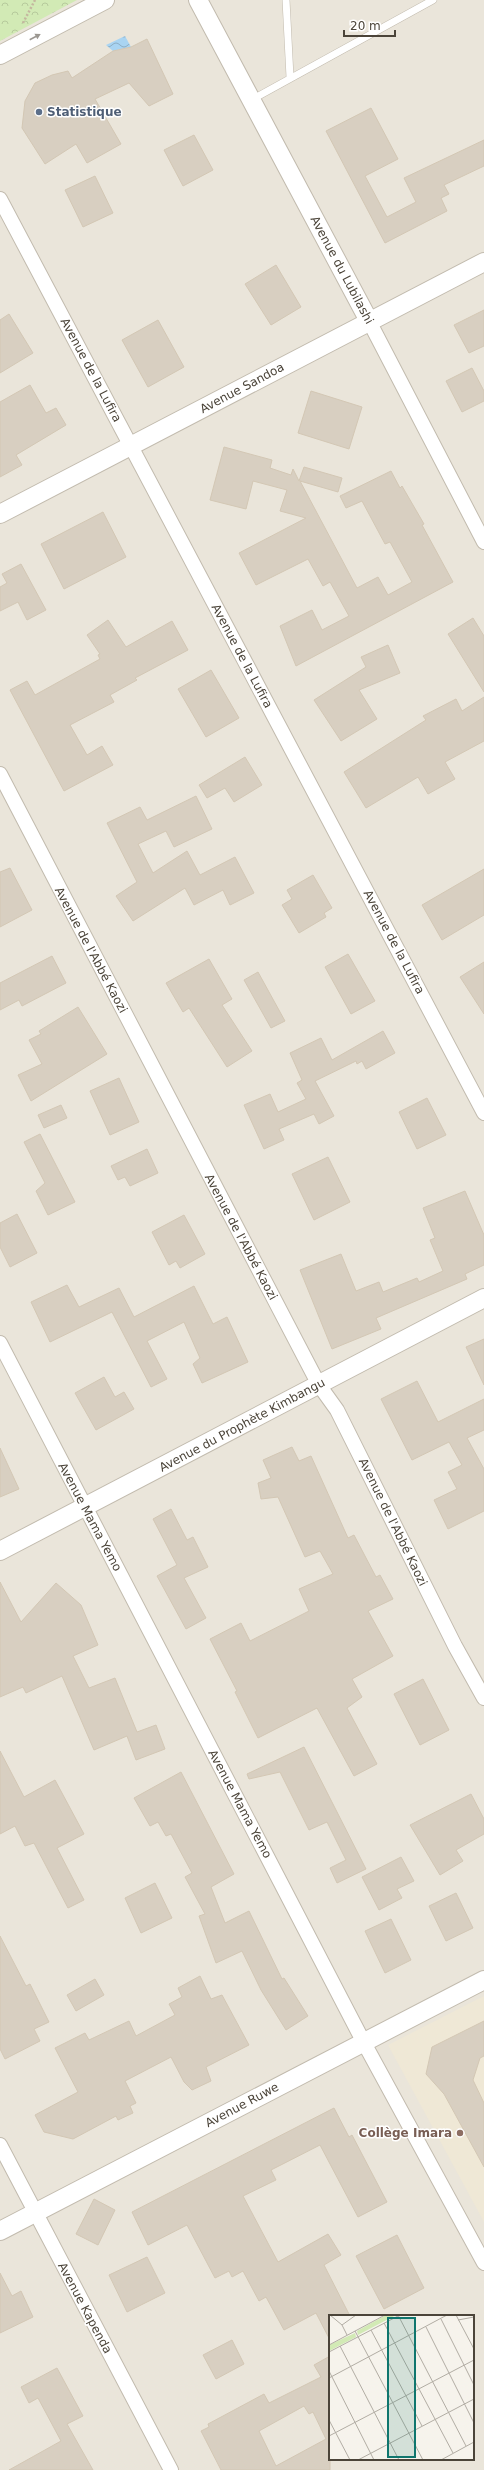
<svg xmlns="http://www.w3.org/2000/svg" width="484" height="2470" font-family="'DejaVu Sans',sans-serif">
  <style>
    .residential { fill: #eae5da; fill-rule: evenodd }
    .education { fill: #efe8d6 }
    .forest { fill: url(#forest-crowns) }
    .water { fill: url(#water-waves) }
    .building { fill: #d8cfc1; stroke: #d3c7b4; fill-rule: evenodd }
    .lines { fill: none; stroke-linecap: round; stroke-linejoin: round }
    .service-casing { stroke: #c2bbae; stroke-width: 8 }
    .minor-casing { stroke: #c2bbae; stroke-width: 16 }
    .tertiary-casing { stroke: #c2bbae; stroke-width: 20 }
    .path { stroke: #c4b79f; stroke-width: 2.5; stroke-dasharray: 2 2; stroke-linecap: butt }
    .service { stroke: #fff; stroke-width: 7 }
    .minor { stroke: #fff; stroke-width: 14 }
    .tertiary { stroke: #fff; stroke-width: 18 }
    .oneway { fill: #9c9892 }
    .service-dot { fill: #5c6f8a; stroke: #fff; stroke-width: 1.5 }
    .education-dot { fill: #8d6e63; stroke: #fff; stroke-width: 1.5 }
    .labels { text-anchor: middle; stroke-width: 3; stroke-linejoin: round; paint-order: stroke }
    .service-label { font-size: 12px; font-weight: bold; fill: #4e5e75; stroke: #fff; text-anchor: start }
    .street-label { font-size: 12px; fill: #4b4439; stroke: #fff }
    .education-label { font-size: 12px; font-weight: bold; fill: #785e54; stroke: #fff; text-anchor: end }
    .inset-road { fill: none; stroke: #b2ada4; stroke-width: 1 }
    .view { fill: #0f766e; fill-opacity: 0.15; stroke: #0f766e; stroke-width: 2 }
    .inset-edge { fill: none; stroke: #4b4439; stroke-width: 2 }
  </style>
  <defs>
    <pattern id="forest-crowns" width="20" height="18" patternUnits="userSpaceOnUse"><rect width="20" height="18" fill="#d2eab5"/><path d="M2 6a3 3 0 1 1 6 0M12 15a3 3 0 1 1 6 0" fill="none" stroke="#b6ca9c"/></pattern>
    <pattern id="water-waves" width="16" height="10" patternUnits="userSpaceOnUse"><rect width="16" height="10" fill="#a9d4f2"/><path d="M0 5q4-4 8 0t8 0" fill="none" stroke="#8caec5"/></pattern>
  </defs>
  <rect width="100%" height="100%" fill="#f6f3ec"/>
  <!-- residential -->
  <path class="residential" d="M0 0H484V2470H0ZM330 2316H473V2459H330Z"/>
  <!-- education -->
  <path class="education" d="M484 1996V2222L388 2045Z"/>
  <!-- forest -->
  <path class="forest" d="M0 0H77L0 41Z"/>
  <!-- water -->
  <path class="water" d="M125 36 131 47 113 51 106 45Z"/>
  <!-- building -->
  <path class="building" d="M147 39 173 94 149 106 129 83 95 99 121 144 87 163 76 144 45 164 22 128 25 101 35 83 52 75 68 71 72 78 113 51 131 47Z
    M371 108 398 159 365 176 387 217 416 202 404 178 484 140V166L444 185 449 194 441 198 447 211 385 243 326 131Z
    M194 135 213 170 183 186 164 150Z
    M95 176 113 213 83 227 65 190Z
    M276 265 301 307 271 325 245 284Z
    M484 310V346L469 353 454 325Z
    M9 314 33 353 0 373V320Z
    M158 320 184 367 148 387 122 340Z
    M472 368 484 391V401L462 412 446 381Z
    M30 385 46 413 56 408 66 425 16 455 22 465 0 477V402Z
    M311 391 362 407 349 449 298 433Z
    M224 447 272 460 270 468 291 475 293 469 299 481 304 467 342 478 338 492 300 481 357 588 378 577 388 595 412 582 390 542 385 544 362 501 346 508 340 496 391 471 400 488 402 486 424 524 422 525 453 582 296 666 280 626 312 610 322 630 349 616 330 582 323 586 308 559 256 585 239 553 306 518 280 511 287 490 253 481 246 509 210 500Z
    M103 512 126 557 64 589 41 544Z
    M21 564 46 610 27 620 18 602 0 611V587L7 583 2 574Z
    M473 618 484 636V692L448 634Z
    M108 620 126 647 172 621 188 650 135 678 137 680 110 695 114 702 70 725 87 755 102 746 113 765 64 791 10 690 27 681 35 695 100 659 98 655 100 654 87 635Z
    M388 645 400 673 359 690 377 719 341 741 314 700 366 667 361 657Z
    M211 670 239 718 206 737 178 689Z
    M484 697V741L445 762 455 779 428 794 418 777 366 808 344 772 426 720 423 716 456 699 462 711Z
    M245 757 262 785 234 802 225 788 207 798 199 785Z
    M196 796 212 829 174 847 166 831 138 844 153 873 187 851 200 875 235 857 254 893 230 905 223 890 194 905 185 888 133 921 116 896 137 882 107 823 140 807 147 820Z
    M10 868 32 910 0 927V872Z
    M484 869V915L442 940 422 905Z
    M313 875 332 908 324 913 326 917 299 933 282 905 292 899 287 890Z
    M348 954 375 1001 351 1014 325 967Z
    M52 956 66 983 22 1006 19 1000 0 1010V983Z
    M209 959 232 999 222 1005 252 1051 227 1067 189 1008 183 1012 166 983Z
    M484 962V1014L460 977Z
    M258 972 285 1021 271 1028 244 980Z
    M78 1007 107 1054 31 1101 18 1075 42 1064 29 1040 41 1034 39 1031Z
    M383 1031 395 1053 366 1069 362 1061 357 1064 356 1061 315 1081 334 1116 319 1124 314 1114 279 1129 284 1140 264 1149 244 1105 270 1094 278 1112 306 1099 297 1083 302 1080 290 1053 321 1038 332 1060Z
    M119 1078 139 1122 110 1135 90 1091Z
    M427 1098 446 1135 417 1149 399 1112Z
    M61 1105 67 1118 44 1128 38 1115Z
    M40 1134 75 1202 48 1215 36 1191 45 1183 24 1142Z
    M147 1149 158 1173 130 1186 125 1177 118 1180 111 1166Z
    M328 1157 350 1202 314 1220 292 1174Z
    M465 1191 484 1235V1265L465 1274 467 1279 376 1318 381 1329 332 1349 300 1270 341 1254 356 1291 379 1282 383 1292 417 1278 419 1282 443 1271 430 1240 435 1238 423 1208Z
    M17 1214 37 1253 10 1267 0 1247V1223Z
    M184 1215 205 1254 180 1268 176 1261 169 1265 152 1232Z
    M67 1285 79 1307 119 1288 134 1317 194 1286 213 1324 227 1317 248 1362 202 1383 193 1364 200 1358 184 1322 147 1341 167 1379 151 1387 112 1312 50 1342 31 1302Z
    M484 1339V1385L466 1347Z
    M104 1377 115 1397 124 1392 134 1409 96 1430 75 1393Z
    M417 1381 438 1422 484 1399V1430L467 1438 484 1469V1511L448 1529 434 1500 457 1489 448 1472 462 1465 449 1442 412 1460 381 1399Z
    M292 1447 299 1461 311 1456 348 1538 354 1535 376 1577 380 1575 393 1599 368 1611 393 1656 352 1679 362 1697 347 1708 377 1764 354 1776 317 1708 258 1738 235 1692 237 1691 210 1639 241 1623 250 1641 309 1611 299 1589 333 1574 320 1551 305 1557 278 1497 261 1499 258 1483 271 1478 263 1460Z
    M0 1448 19 1489 0 1497Z
    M171 1509 187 1540 193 1537 208 1567 184 1578 206 1618 186 1629 157 1576 177 1565 153 1519Z
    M0 1582 21 1622 56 1583 81 1605 98 1645 73 1656 89 1688 115 1678 137 1732 156 1725 165 1749 136 1760 127 1736 94 1750 62 1676 26 1693 23 1687 0 1697Z
    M423 1679 449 1730 420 1745 394 1694Z
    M304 1747 366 1869 337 1883 330 1868 346 1860 327 1822 309 1830 280 1772 249 1779 247 1774Z
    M0 1751 24 1797 55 1780 84 1834 57 1848 84 1900 68 1908 34 1843 25 1846 15 1826 0 1834Z
    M181 1772 234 1874 211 1887 225 1923 249 1911 282 1979 284 1978 308 2016 286 2030 261 1990 242 1951 216 1963 199 1916 205 1914 185 1877 192 1873 171 1834 166 1836 158 1822 150 1826 134 1798Z
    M471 1794 484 1819V1834L456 1850 463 1861 440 1875 410 1825Z
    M401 1857 414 1881 397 1889 402 1898 379 1910 362 1877Z
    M155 1883 172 1918 141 1933 125 1898Z
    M456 1893 473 1928 446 1941 429 1906Z
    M391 1919 411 1960 385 1973 365 1931Z
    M0 1936 26 1986 30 1984 49 2022 34 2029 40 2041 5 2059 0 2049Z
    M200 1976 211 1999 222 1995 249 2045 206 2067 211 2081 192 2090 184 2082 171 2057 125 2081 136 2103 130 2106 133 2113 118 2120 116 2116 73 2139 44 2132 35 2115 78 2092 55 2048 85 2033 89 2040 129 2021 136 2036 175 2015 169 2004 182 1997 178 1988Z
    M95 1979 104 1995 76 2011 67 1995Z
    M484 2021V2056L480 2058 473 2080 484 2103V2167L444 2094 426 2074 432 2047Z
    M334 2108 349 2137 352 2135 387 2202 358 2217 320 2145 271 2170 276 2180 243 2196 278 2262 328 2234 341 2255 324 2265 350 2316H330V2340L316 2313 284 2330 266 2297 259 2301 243 2271 232 2277 229 2271 215 2278 187 2225 148 2245 132 2212Z
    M94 2199 115 2210 98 2245 76 2234Z
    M397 2235 424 2288 384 2309 356 2256Z
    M147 2257 165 2293 127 2312 109 2275Z
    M0 2273 12 2296 21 2291 33 2317 0 2333Z
    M232 2340 244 2364 216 2379 203 2355Z
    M330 2356V2470H221L201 2431 209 2427 208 2424 264 2394 269 2403 321 2377 314 2365ZM304 2406 309 2414 313 2412 326 2439 276 2466 259 2431Z
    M57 2368 83 2416 67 2424 93 2470H9L61 2441 38 2398 29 2403 21 2387Z"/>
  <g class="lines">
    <!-- service casing -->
    <g class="service-casing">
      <path id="service" d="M286 0 290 77
        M253 99 433 0"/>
    </g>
    <!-- minor casing -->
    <g class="minor-casing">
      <path id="minor" d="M0 199 484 1113
        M369 321 484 542
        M0 774 319 1385 337 1410 455 1646 484 1698
        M0 1343 363 2041 484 2263
        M0 2145 171 2470"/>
    </g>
    <!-- tertiary casing -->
    <g class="tertiary-casing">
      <path id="tertiary" d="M198 0 369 321
        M0 55 105 0
        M0 514 484 262
        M0 1551 484 1298
        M0 2231 484 1980"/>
    </g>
    <!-- path -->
    <path class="path" d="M23 23 35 0"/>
    <!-- service -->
    <use href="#service" class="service"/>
    <!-- minor -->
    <use href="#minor" class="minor"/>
    <!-- tertiary -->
    <use href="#tertiary" class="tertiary"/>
  </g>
  <!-- one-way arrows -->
  <defs><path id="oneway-solid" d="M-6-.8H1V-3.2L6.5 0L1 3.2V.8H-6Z"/></defs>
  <use class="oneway" href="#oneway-solid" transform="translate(35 37) rotate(-28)"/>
  <!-- markers -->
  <circle class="service-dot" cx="39" cy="112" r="4"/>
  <circle class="education-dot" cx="460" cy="2133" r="4"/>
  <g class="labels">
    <!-- service labels -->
    <g class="service-label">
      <text x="47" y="116">Statistique</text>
    </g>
    <!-- street labels -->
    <g class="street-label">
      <text transform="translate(342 270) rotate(62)" y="4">Avenue du Lubilashi</text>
      <text transform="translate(91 370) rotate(62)" y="4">Avenue de la Lufira</text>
      <text transform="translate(242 388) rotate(-28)" y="4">Avenue Sandoa</text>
      <text transform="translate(242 656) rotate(62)" y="4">Avenue de la Lufira</text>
      <text transform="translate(394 942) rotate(62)" y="4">Avenue de la Lufira</text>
      <text transform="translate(91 950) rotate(62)" y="4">Avenue de l'Abbé Kaozi</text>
      <text transform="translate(241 1237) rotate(62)" y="4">Avenue de l'Abbé Kaozi</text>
      <text transform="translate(242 1425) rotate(-28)" y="4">Avenue du Prophète Kimbangu</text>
      <text transform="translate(90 1517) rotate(62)" y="4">Avenue Mama Yemo</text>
      <text transform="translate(393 1522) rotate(64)" y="4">Avenue de l'Abbé Kaozi</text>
      <text transform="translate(240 1804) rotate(62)" y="4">Avenue Mama Yemo</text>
      <text transform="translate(242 2105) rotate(-28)" y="4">Avenue Ruwe</text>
      <text transform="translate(85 2308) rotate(62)" y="4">Avenue Kapenda</text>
    </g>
    <!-- education labels -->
    <g class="education-label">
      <text x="452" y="2137">Collège Imara</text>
    </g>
  </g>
  <!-- overview -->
  <g transform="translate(329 2315)">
    <rect width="145" height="145" fill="#f6f3ec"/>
    <path d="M57 0H67L29 20 28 16ZM26 18 27 22 0 36V30Z" fill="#d2eab5"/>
    <path class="inset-road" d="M1 0 13 10 18 20M69 0 137 131M127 0 145 34M112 4 145 70M129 5 145 2M55 8 124 138M13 10 27 0M97 12 145 108M42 15 93 111M26 16 94 145M0 30 56 0M11 31 70 145M0 37 69 1M0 56 45 145M0 63 118 0M0 105 21 145M0 121 145 45M29 145 145 84M112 145 145 127"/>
    <path class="view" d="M59 3H86V142H59Z"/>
    <rect width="145" height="145" class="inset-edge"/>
  </g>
  <!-- scale -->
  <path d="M344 30v6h51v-6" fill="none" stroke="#4b4439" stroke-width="2"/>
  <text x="350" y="30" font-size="12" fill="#4b4439" stroke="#ffffff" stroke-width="3" paint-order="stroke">20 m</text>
</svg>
